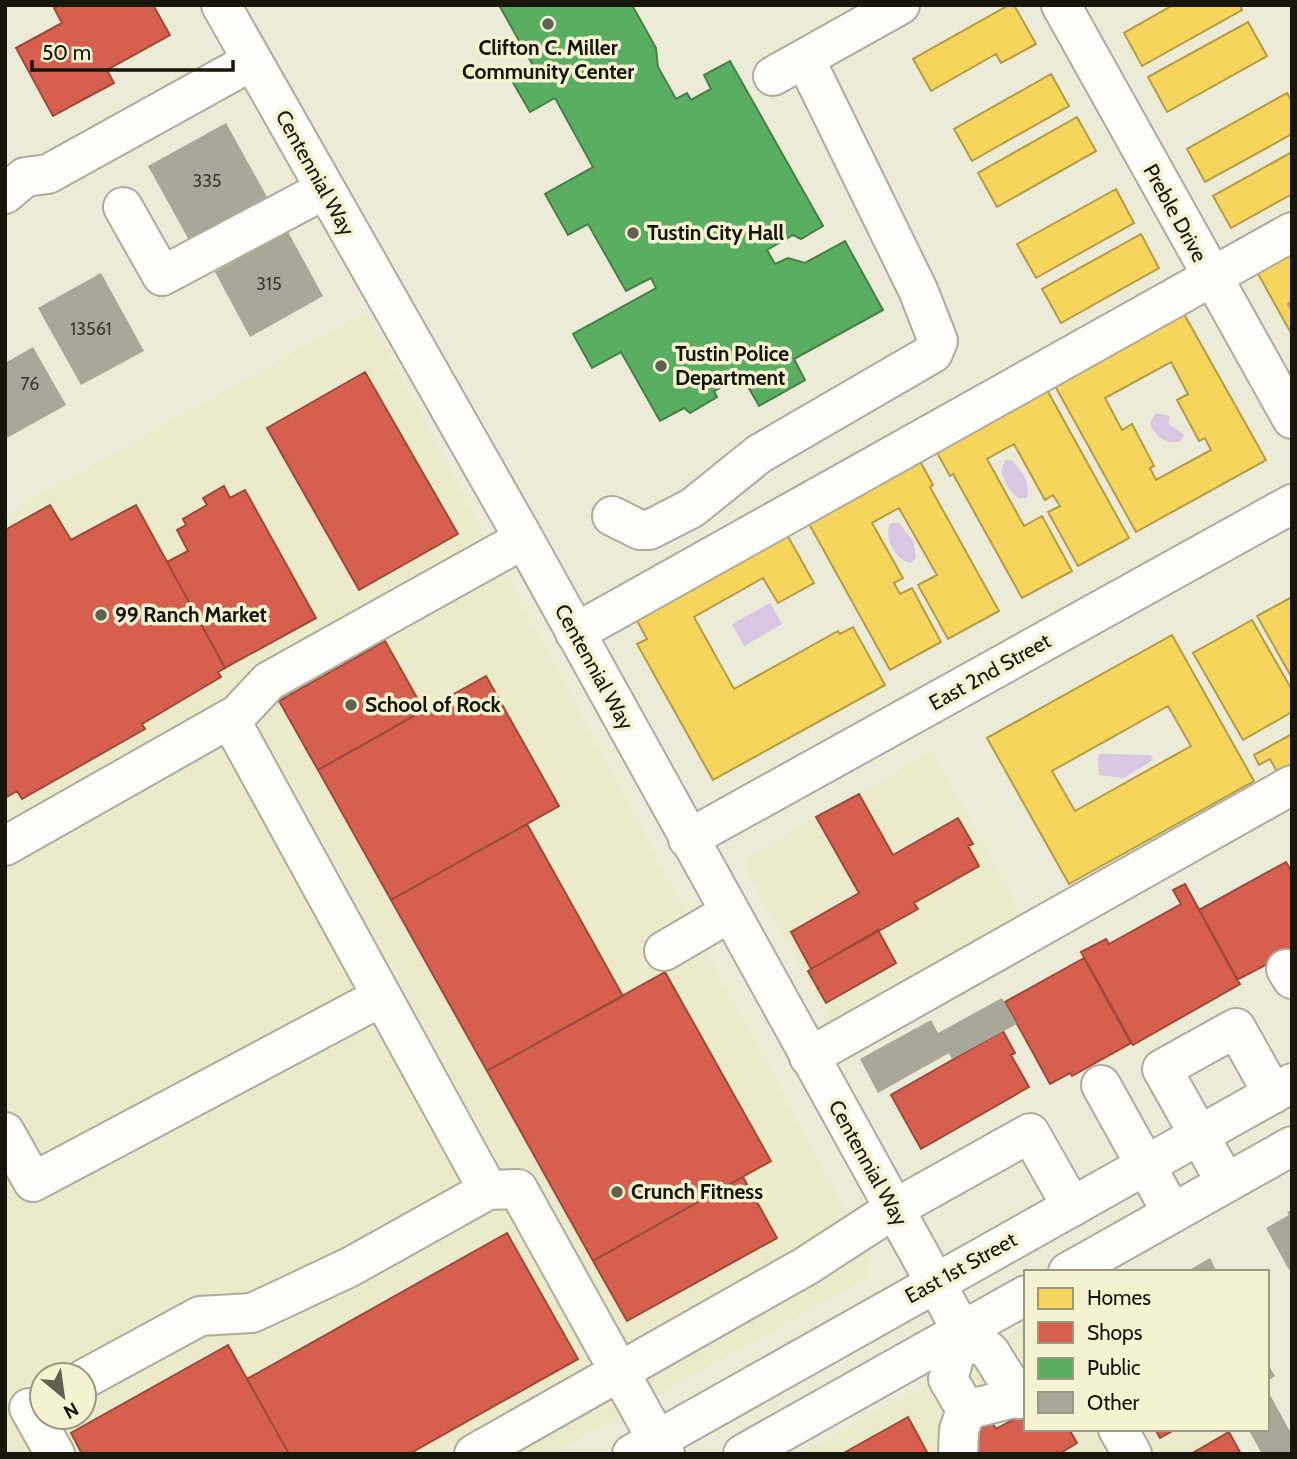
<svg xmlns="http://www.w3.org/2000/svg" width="1297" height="1459" font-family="Cabin,sans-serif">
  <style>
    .built { fill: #ebeaca; fill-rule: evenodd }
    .water { fill: #d8c6e2 }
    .homes { fill: #f6d55c; stroke: #b39c43; stroke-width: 2; fill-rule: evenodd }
    .shops { fill: #d6604d; stroke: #9c4a39; stroke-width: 2 }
    .public { fill: #5aae61; stroke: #468047; stroke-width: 2 }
    .building { fill: #a8a798 }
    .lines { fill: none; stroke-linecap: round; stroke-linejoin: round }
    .minor-casing { stroke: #adac9d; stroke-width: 42 }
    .major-casing { stroke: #adac9d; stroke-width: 42 }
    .minor { stroke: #fcfcf9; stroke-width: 38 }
    .major { stroke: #fcfcf9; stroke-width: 38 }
    .poi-dot { fill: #616152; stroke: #f4f2d0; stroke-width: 2.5 }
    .labels { text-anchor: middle; stroke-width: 7; stroke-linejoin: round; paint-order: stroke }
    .number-label { font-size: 18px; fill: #3a3a2e }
    .poi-label { font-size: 21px; font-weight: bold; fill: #16160a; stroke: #f4f2d0; text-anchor: start }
    .street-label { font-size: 21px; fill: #16160a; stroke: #f4f2d0 }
  </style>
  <rect width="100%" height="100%" fill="#ecebd8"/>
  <!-- built -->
  <path class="built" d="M366 311 869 1255 866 1279 553 1454H5V514ZM42 1375H84V1417H42Z
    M932 751 1023 916 832 1023 749 876 747 857Z
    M1026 1329V1429H1228L1241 1454H799Z"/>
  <!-- water -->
  <path class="water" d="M1156 413 1170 416 1168 424 1184 434 1181 441C1167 446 1154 436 1150 423Z
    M1005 460H1011C1022 470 1031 483 1027 498H1018L1008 488 1001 472Z
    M891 523H899L913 541 916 558 911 563C896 560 888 544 888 529Z
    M770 603 782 624 744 646 732 624Z
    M1101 754 1151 755 1153 760 1124 778 1099 775 1098 755Z"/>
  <!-- homes -->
  <path class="homes" d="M1009 5H1014L1036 44 1001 63 996 54 931 91 913 59Z
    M1173 5H1240L1242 10 1142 66 1124 33Z
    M1248 22 1267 56 1167 112 1148 77Z
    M1051 74 1069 106 972 161 954 129Z
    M1287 93 1292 101V134L1205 182 1187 149Z
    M1077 117 1096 151 997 207 978 173Z
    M1292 152V194L1231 228 1213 196Z
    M1116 189 1134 223 1036 278 1017 244Z
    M1141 234 1159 268 1061 323 1042 289Z
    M1292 253V302L1288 304 1292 311V335L1257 272Z
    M1184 314 1266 460 1136 532 1055 386ZM1171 362 1188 394 1177 400 1199 441 1205 438 1211 450 1156 480 1150 468 1154 466 1132 424 1122 430 1105 398Z
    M1047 390 1129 538 1078 566 1048 512 1060 506 1053 495 1045 500 1014 444 987 459 1024 526 1042 516 1072 571 1022 598 953 474 950 476 936 451Z
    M920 461 933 485 930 487 999 611 948 639 918 585 937 575 899 508 872 523 903 578 894 583 900 594 912 588 941 642 890 670 808 522Z
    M786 533 814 583 778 603 763 578 694 617 734 689 838 631 840 634 853 627 885 685 713 780 637 644 647 639 635 617Z
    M1292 597V678L1257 616Z
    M1252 620 1292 690V712L1243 740 1193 653Z
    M1172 635 1254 781 1069 884 987 738ZM1168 706 1191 746 1075 811 1052 771Z
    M1292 734V764L1277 772 1270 759 1259 765 1254 755Z"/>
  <!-- shops -->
  <path class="shops" d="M60 5H153L170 35 107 70 114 83 53 116 16 48 62 23 54 8Z
    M365 372 458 534 359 590 267 428Z
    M224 486 230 498 245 490 316 618 225 668 167 562 188 551 177 530 186 525 183 519 207 505 203 498Z
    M50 505 71 540 136 505 225 668 218 672 221 677 142 724 145 729 22 799 17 791 5 798V530Z
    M385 641 424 710 318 770 279 701Z
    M486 676 559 806 391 900 318 770Z
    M859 794 893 855 958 818 973 844 968 846 979 866 914 903 918 909 811 969 791 932 859 893 816 817Z
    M527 824 623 996 487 1071 391 900Z
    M1286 862 1292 872V951L1237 980 1199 910Z
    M1185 884 1240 984 1133 1045 1081 952 1106 939 1109 944 1181 904 1173 890Z
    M878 930 896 963 826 1003 808 971Z
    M1084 958 1131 1043 1072 1076 1070 1073 1050 1084 1005 1002Z
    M665 972 771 1161 593 1261 487 1071Z
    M1003 1031 1015 1053 1011 1055 1029 1087 921 1149 891 1095Z
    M743 1177 777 1238 627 1321 593 1261Z
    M507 1233 578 1359 409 1454H289L247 1379Z
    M228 1345 289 1454H82L71 1433Z
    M1026 1404V1429H1069L1077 1443 1059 1454H969L961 1440 992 1422 996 1429 1020 1416Z
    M908 1417 928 1454H842Z
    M1155 1429H1176L1160 1438Z
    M1229 1432 1241 1454H1191Z"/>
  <!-- public -->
  <path class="public" d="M499 5H632L656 48 658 67 676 99 687 93 691 100 711 89 704 75 730 61 823 226 801 239 793 235 767 250 775 264 788 258 805 263 845 241 883 310 794 359 805 380 759 406 742 376 714 391 717 397 690 413 684 408 660 421 621 352 592 368 573 334 656 288 651 278 626 291 588 224 568 235 545 194 593 167 555 98 530 112 512 81 535 69Z"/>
  <!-- building -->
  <path class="building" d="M226 123 267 197 189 240 148 166Z
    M288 232 323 296 250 337 215 272Z
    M101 273 144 351 81 385 38 308Z
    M33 347 66 405 5 439V363Z
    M1002 998 1017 1024 952 1059 949 1053 878 1093 860 1059 931 1020 938 1033Z
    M1292 1210V1268L1289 1270 1266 1228 1289 1215 1287 1212Z
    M1210 1258 1217 1272H1186Z
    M1267 1362 1275 1376 1267 1381Z
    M1270 1395 1292 1435V1454H1262L1248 1429H1267V1397Z"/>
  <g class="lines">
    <!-- minor casing -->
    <g class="minor-casing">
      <path id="minor" d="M221 5 524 539 962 1331 990 1352 1019 1399
        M1061 5 1292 419
        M773 76 900 5
        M5 194 25 177 48 174 252 61
        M123 207 162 276 324 190
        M612 516 640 530H649L692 508 759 454 933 353 938 341 918 290 805 59
        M575 633 1292 232
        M230 719 488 1190 518 1189 665 1454
        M688 839 1292 504
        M5 846 238 714 269 681 524 539
        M664 951 729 913
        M1286 969 1292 979
        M809 1057 1292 785
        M1101 1085 1172 1213
        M5 1132 33 1182 381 997
        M1226 1183 1162 1069 1236 1028 1273 1094
        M962 1331 948 1379 966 1410 1026 1395
        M84 1379 200 1316 252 1313 280 1300 350 1267 488 1190
        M29 1408 55 1454
        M1118 1429 1132 1454
        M474 1454 806 1266 894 1209 1030 1133 1072 1207
        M958 1454 959 1430 966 1410"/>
    </g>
    <!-- major casing -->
    <g class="major-casing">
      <path id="major" d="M1068 1272 1292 1146
        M632 1454 1292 1083
        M743 1454 1026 1295"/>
    </g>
    <!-- minor -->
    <use href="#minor" class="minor"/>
    <!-- major -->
    <use href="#major" class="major"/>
  </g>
  <!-- markers -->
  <g class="poi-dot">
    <circle cx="548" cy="24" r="7"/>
    <circle cx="633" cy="233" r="7"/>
    <circle cx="661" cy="366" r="7"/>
    <circle cx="101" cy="615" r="7"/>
    <circle cx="351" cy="705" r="7"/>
    <circle cx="617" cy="1192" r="7"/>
  </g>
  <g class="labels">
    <!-- number labels -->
    <g class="number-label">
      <text x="207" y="187">335</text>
      <text x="269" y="290">315</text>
      <text x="91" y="335">13561</text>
      <text x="30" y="390">76</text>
    </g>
    <!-- poi labels -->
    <g class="poi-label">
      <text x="548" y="55" text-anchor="middle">Clifton C. Miller<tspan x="548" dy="24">Community Center</tspan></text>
      <text x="647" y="240">Tustin City Hall</text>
      <text x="675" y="361">Tustin Police<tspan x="675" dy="24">Department</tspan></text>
      <text x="115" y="622">99 Ranch Market</text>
      <text x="365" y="712">School of Rock</text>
      <text x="631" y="1199">Crunch Fitness</text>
    </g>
    <!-- street labels -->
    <g class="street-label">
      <text transform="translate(315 173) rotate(61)" y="7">Centennial Way</text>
      <text transform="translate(1175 213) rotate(61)" y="7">Preble Drive</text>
      <text transform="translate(594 667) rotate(61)" y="7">Centennial Way</text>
      <text transform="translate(990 672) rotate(-29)" y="7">East 2nd Street</text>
      <text transform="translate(868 1163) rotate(61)" y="7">Centennial Way</text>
      <text transform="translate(961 1268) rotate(-29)" y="7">East 1st Street</text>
    </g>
  </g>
  <!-- border -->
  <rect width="1297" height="1459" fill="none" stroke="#16160a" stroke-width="14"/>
  <!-- legend -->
  <rect x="1024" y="1270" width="245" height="161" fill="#f4f2d0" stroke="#9b9a81" stroke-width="2"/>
  <rect x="1038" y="1288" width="35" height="21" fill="#f6d55c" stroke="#9b9a81" stroke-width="2"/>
  <text x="1087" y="1305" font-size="21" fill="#16160a">Homes</text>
  <rect x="1038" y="1322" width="35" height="21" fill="#d6604d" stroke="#9b9a81" stroke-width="2"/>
  <text x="1087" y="1340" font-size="21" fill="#16160a">Shops</text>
  <rect x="1038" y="1358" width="35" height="21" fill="#5aae61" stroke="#9b9a81" stroke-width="2"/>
  <text x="1087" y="1375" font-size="21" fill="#16160a">Public</text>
  <rect x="1038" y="1392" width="35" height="21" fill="#a8a798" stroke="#9b9a81" stroke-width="2"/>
  <text x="1087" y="1410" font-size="21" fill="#16160a">Other</text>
  <!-- north arrow -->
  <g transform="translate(63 1396) rotate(151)"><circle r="33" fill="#f4f2d0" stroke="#9b9a81" stroke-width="2"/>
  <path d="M0-5L12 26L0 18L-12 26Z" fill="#616152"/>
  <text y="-10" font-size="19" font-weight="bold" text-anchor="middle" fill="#16160a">N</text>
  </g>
  <!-- scale -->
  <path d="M32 60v10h201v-10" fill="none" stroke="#16160a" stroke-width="3.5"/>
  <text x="42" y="60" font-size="21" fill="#16160a" stroke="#f4f2d0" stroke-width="5" paint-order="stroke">50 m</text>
</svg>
